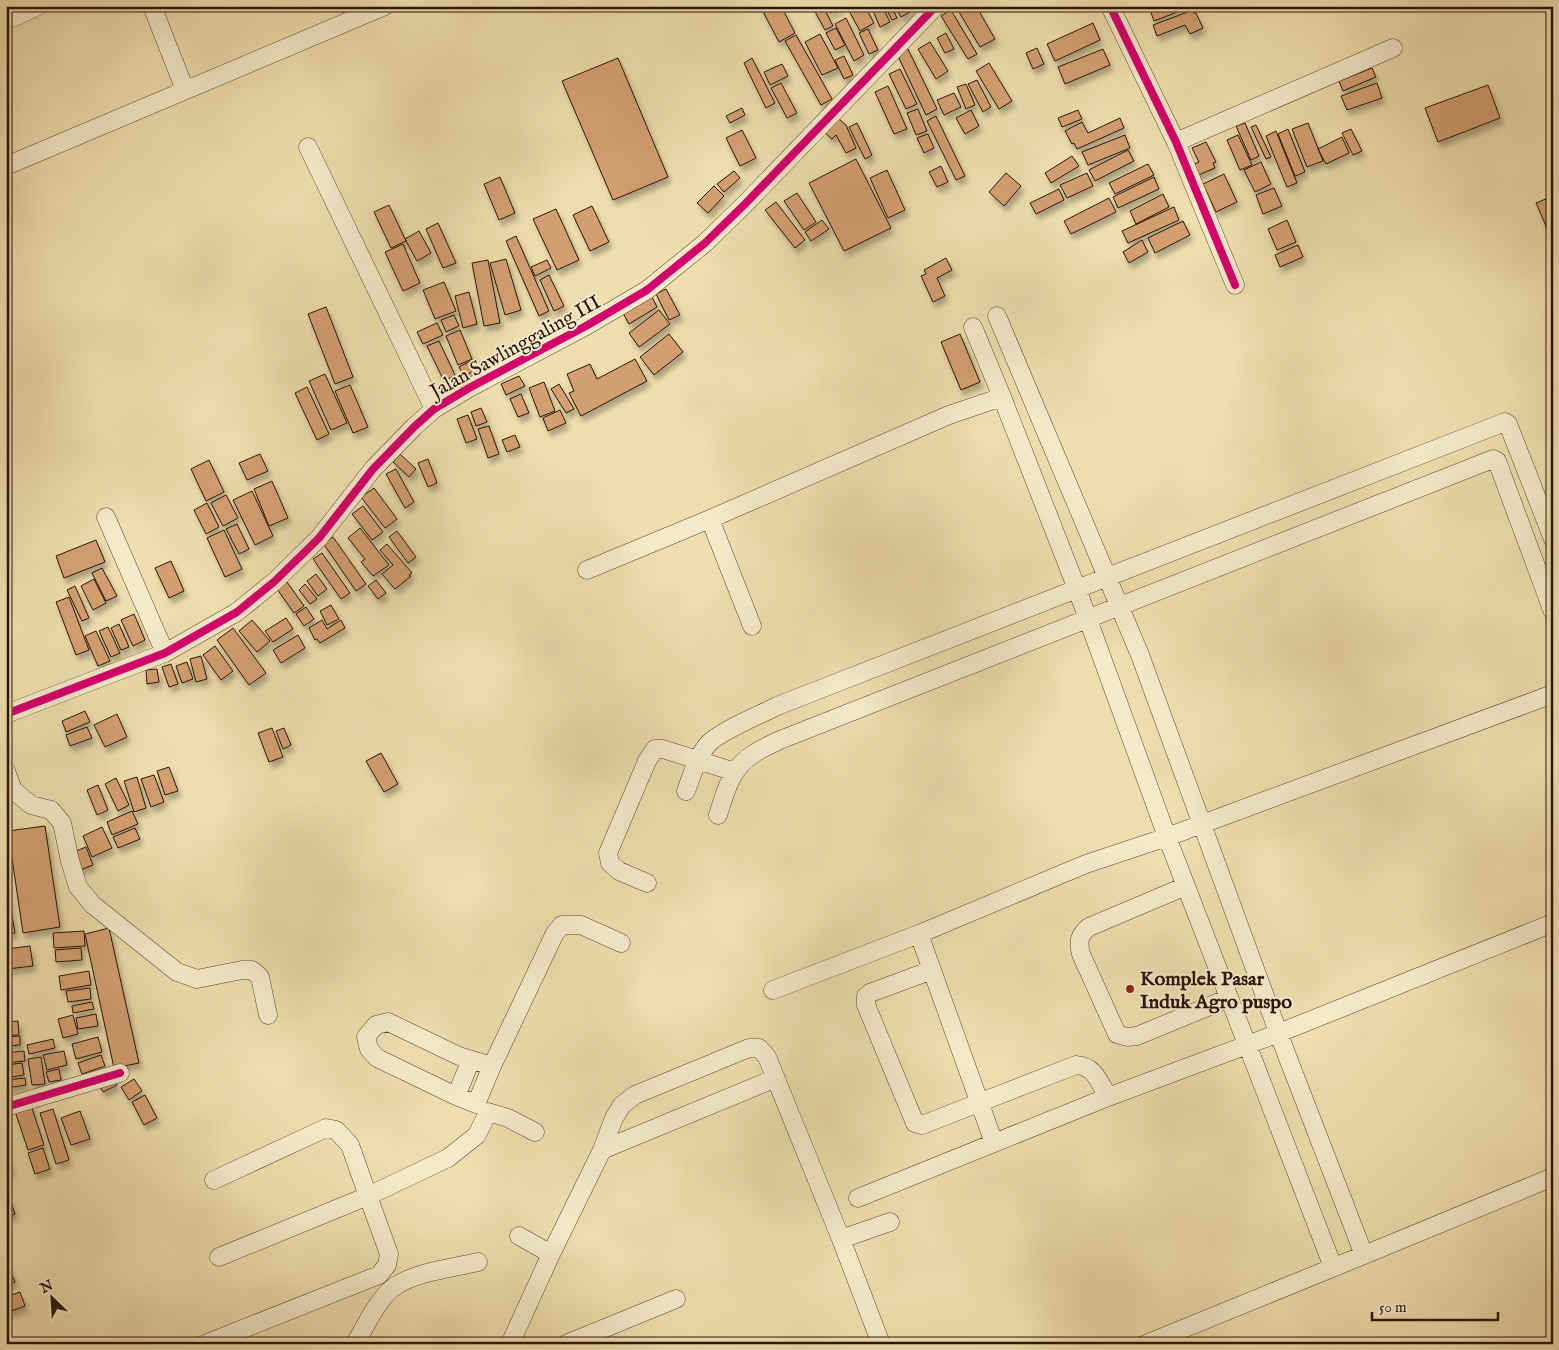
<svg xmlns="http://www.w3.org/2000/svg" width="1559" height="1350" font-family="'IM FELL English',serif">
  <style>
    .building { fill: #d39f71; stroke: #2a1406; filter: url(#shadow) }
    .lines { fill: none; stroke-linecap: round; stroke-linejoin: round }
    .minor-casing { stroke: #5b4630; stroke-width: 19 }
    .minor { stroke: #f4eaca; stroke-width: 18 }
    .cycleway-casing { stroke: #f4eaca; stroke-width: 11 }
    .cycleway { stroke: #d6006c; stroke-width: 8 }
    .poi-dot { fill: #8f2418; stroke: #f4eaca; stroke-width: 2 }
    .labels { text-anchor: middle; stroke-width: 4; stroke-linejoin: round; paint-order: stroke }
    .street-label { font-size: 20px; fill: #2a1406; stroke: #f4eaca }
    .poi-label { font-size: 20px; font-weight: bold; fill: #2a1406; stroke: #f4eaca; text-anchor: start }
  </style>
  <defs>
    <filter id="shadow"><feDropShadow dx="3" dy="5.5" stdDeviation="2.5" flood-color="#0004"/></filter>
  </defs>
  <rect width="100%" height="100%" fill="#eedead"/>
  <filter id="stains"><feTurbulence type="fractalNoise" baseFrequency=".004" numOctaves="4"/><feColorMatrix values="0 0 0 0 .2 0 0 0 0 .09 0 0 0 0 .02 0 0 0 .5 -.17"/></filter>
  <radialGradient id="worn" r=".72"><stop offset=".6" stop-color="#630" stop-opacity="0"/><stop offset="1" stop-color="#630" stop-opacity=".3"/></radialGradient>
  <!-- building -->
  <path class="building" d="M760 6H781L795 33 779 42Z
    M812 6H823L833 26 825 30Z
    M827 6H843L830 13Z
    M853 6H865L874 23 860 31 848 9Z
    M871 6H882L890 22 880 27Z
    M885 6H891L897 18 892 20Z
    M913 6 915 9 901 17 895 7Z
    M957 6H976L995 39 980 47 956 7Z
    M1152 6H1193L1154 21 1149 7Z
    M951 10 977 54 968 59 941 16Z
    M1193 10 1194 13H1196L1203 28 1190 34 1185 25 1157 36 1153 25Z
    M846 18 864 55 854 61 835 24Z
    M1093 23 1100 40 1055 61 1047 44Z
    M836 28 845 45 835 50 826 33Z
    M868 29 878 50 869 54 859 33Z
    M946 33 954 49 945 53 937 38Z
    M820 34 838 68 822 75 805 42Z
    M796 35 832 99 821 105 785 41Z
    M930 42 948 71 936 79 918 49Z
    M1037 48 1044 64 1033 69 1026 53Z
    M908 49 937 109 926 115 897 54Z
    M1103 49 1110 65 1065 84 1058 67Z
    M844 56 853 75 844 79 835 60Z
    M618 58 668 177 613 200 562 81Z
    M752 58 775 103 766 108 744 63Z
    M989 63 1012 101 999 109 976 71Z
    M782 64 788 76 770 85 764 72Z
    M1372 68 1376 77 1343 91 1339 81Z
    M900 69 917 104 906 109 889 74Z
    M977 80 991 107 983 112 968 84Z
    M781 83 797 113 787 118 771 88Z
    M1377 83 1382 98 1347 110 1341 96Z
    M966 84 975 105 966 109 957 87Z
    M1488 85 1500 118 1438 142 1425 108Z
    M888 86 907 129 894 134 875 92Z
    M954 93 961 107 944 115 937 100Z
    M742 108 745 115 730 123 726 116Z
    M918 109 927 131 916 135 907 113Z
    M971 110 979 126 965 134 956 118Z
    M1078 110 1082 119 1062 127 1058 118Z
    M936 116 965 176 956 180 927 121Z
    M838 118 846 125 856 148 846 153 836 135 832 139 824 132Z
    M1120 118 1124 128 1077 149 1074 143 1072 144 1065 131 1082 122 1088 133Z
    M857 123 872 155 865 159 849 127Z
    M1245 123 1259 156 1251 160 1236 126Z
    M1308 123 1323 161 1307 167 1292 129Z
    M1256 125 1271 157 1266 159 1251 127Z
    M1288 129 1305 172 1295 176 1278 134Z
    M1351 129 1362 151 1353 155 1342 133Z
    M742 130 756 158 740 166 726 138Z
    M1276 131 1297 183 1287 187 1266 136Z
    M928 134 934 148 924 153 917 138Z
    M1125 135 1130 148 1088 165 1082 152Z
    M1238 135 1252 165 1240 170 1227 140Z
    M1342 137 1349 153 1326 164 1318 149Z
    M1206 142 1216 162 1213 163 1215 168 1194 177 1190 166 1199 162 1192 148Z
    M1128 150 1134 161 1095 181 1089 170Z
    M1072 156 1079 166 1051 183 1045 173Z
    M856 159 891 228 844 251 809 183Z
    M1261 162 1271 184 1255 192 1244 170Z
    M1148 164 1154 175 1115 194 1109 183Z
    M941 166 948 182 937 187 929 172Z
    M887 170 905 210 888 218 870 178Z
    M734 171 740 178 724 192 717 184Z
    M1006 173 1021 186 1004 206 989 192Z
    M1087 173 1093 186 1067 198 1060 185Z
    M1224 174 1237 202 1216 212 1203 184Z
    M500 177 515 213 499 220 484 184Z
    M1154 177 1159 189 1118 208 1113 197Z
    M714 186 724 196 708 213 697 203Z
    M1274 188 1282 206 1263 214 1256 195Z
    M1059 189 1064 200 1036 214 1030 203Z
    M797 193 816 222 804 230 784 201Z
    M1163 194 1169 207 1136 224 1130 211Z
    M1553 196V242L1536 203Z
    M1109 198 1116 212 1071 234 1064 221Z
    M776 202 805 240 795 248 765 210Z
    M389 205 406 241 391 248 374 212Z
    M592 206 609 242 590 251 573 215Z
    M1174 207 1179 220 1128 243 1122 231Z
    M556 209 579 260 557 270 533 219Z
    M822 220 829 229 811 241 805 232Z
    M1287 220 1296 242 1277 250 1268 229Z
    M1183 221 1190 235 1155 253 1148 238Z
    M438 223 456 263 443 268 426 229Z
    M419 231 431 253 417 261 405 239Z
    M516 236 549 311 539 316 506 241Z
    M1142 240 1148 252 1129 263 1123 252Z
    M403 244 420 283 403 291 385 252Z
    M1298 245 1303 257 1280 267 1275 255Z
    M946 258 952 270 937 278 945 296 933 302 921 276 926 274 924 270Z
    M506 259 521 310 505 315 490 263Z
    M488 260 500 323 484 326 472 263Z
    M547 260 551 268 535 276 531 267Z
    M549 275 564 306 554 311 540 280Z
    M444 282 456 311 435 319 423 290Z
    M666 289 680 315 669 320 656 294Z
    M469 292 477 324 463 328 455 296Z
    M652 297 657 307 629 324 623 313Z
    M326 307 353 377 335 384 308 314Z
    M659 310 670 324 639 347 629 333Z
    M454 315 459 326 446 332 441 320Z
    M437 323 443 335 423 344 417 332Z
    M460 330 472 359 458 365 446 336Z
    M669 334 683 352 654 375 640 357Z
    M960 334 980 382 961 390 941 342Z
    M439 341 455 375 444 381 427 346Z
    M476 358 481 367 464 376 459 367Z
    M635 359 647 381 581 416 569 393 574 391 567 374 590 364 597 379Z
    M325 374 347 423 331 430 309 381Z
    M519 376 525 386 506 395 501 384Z
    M544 382 555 411 540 417 529 388Z
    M559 384 574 409 566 413 551 389Z
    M350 385 368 427 353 433 335 391Z
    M307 387 329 434 317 440 295 393Z
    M521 394 529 413 518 417 510 399Z
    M481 408 487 422 476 426 471 412Z
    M560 410 566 423 548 431 543 418Z
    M468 415 477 439 466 443 457 419Z
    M489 426 499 454 488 458 478 429Z
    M515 435 520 447 507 452 502 440Z
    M260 454 268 471 247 480 239 463Z
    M400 454 416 469 409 477 393 462Z
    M428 459 437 483 428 487 418 463Z
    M209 460 224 492 206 501 191 469Z
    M396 469 414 502 405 508 386 474Z
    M272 481 288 518 269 526 254 489Z
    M374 488 397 519 385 528 361 497Z
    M252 491 273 536 255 545 233 500Z
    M226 495 238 518 223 526 211 503Z
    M207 503 219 527 206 534 194 510Z
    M363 506 383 532 372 540 352 514Z
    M237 524 249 549 239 554 226 529Z
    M360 528 389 565 373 576 361 562 365 559 348 538Z
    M224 530 242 569 225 577 207 538Z
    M397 531 416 557 408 563 389 537Z
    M333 537 366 584 356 591 323 543Z
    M96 540 105 562 64 578 56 556Z
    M387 544 412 573 409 575 411 576 395 589 382 574 393 565 380 550Z
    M322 553 350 593 341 599 313 559Z
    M171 561 184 591 169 598 155 568Z
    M102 568 117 596 106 601 92 573Z
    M316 574 327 589 318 596 307 581Z
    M94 579 106 603 93 610 81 586Z
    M376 580 386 593 378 599 368 586Z
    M287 582 304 606 294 613 277 589Z
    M305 584 317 599 310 604 299 590Z
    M75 586 89 618 82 621 67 590Z
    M69 597 89 650 76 655 56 602Z
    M331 605 339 619 327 625 320 611Z
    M306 607 314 619 304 626 296 614Z
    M134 614 145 640 133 646 121 620Z
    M286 618 293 629 273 642 265 631Z
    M252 620 270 641 257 652 239 631Z
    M322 620 327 629 341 620 345 628 320 643 317 639 315 640 309 628Z
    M119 624 129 647 121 650 111 628Z
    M108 627 120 653 111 657 99 631Z
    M233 628 266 673 249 685 217 640Z
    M96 631 110 661 98 666 85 636Z
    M298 635 305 648 281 663 273 650Z
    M215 646 233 671 221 680 203 655Z
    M201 656 207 679 196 682 190 659Z
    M187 662 193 679 182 683 176 666Z
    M171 664 178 684 169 687 162 667Z
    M157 669 159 682 147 684 146 670Z
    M85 711 90 722 66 732 62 721Z
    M117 714 127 737 105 747 94 725Z
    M87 727 92 738 70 746 66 735Z
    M272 728 283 757 269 762 258 733Z
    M284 728 291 745 283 749 276 731Z
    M381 753 398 784 384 792 366 761Z
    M169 767 178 791 165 795 157 771Z
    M154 775 164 802 151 807 141 779Z
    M137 777 146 808 134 812 124 781Z
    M116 778 129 805 118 811 105 784Z
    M98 785 108 810 97 815 87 790Z
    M132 811 138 824 112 835 107 822Z
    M45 826 60 927 23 933 8 831Z
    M102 827 112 848 92 857 83 836Z
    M135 828 140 839 118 848 113 837Z
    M86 847 93 865 78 871 71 853Z
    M6 880 15 933 6 934Z
    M109 928 139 1063 114 1068 85 934Z
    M84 931 85 946 54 948 53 933Z
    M30 946 33 966 7 969 6 949Z
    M81 948 82 960 56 962 55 950Z
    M89 971 91 985 61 990 59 976Z
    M90 988 91 999 68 1002 66 991Z
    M92 1002 94 1009 73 1013 72 1006Z
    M96 1014 98 1026 78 1029 76 1018Z
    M73 1015 78 1034 63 1038 58 1019Z
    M18 1021 19 1035H6V1022Z
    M20 1036V1045L6 1046V1037Z
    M98 1037 102 1052 76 1059 72 1044Z
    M53 1039 55 1048 29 1054 27 1045Z
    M24 1051 25 1061 6 1063V1053Z
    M64 1051 67 1065 47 1070 43 1055Z
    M101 1055 105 1066 82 1074 78 1063Z
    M41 1057 45 1084 32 1085 28 1059Z
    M22 1063 24 1075 6 1078V1065Z
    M59 1069 61 1080 49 1082 46 1072Z
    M112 1076 117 1085 103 1092 98 1083Z
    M25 1078 26 1085 6 1088V1080Z
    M134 1079 142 1091 129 1100 121 1087Z
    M145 1095 157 1118 144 1125 132 1102Z
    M30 1102 44 1145 28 1150 14 1108Z
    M53 1109 69 1160 56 1164 40 1113Z
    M80 1111 90 1139 71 1145 61 1118Z
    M43 1148 50 1169 35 1174 28 1153Z
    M6 1155 12 1171 6 1173Z
    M9 1197 15 1214 6 1217V1198Z
    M6 1261 15 1282 6 1286Z
    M20 1292 25 1306 6 1313V1297Z
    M6 1331 14 1344H6Z"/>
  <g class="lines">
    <!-- minor casing -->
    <g class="minor-casing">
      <path id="minor" d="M152 6 185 90
        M1110 6 1176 142 1235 285
        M6 21 38 6
        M1176 142 1393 48
        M308 147 434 409
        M6 166 385 6
        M997 316 1140 655 1281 1040 1364 1255
        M973 327 1002 397 1077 589 1167 837 1333 1267
        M106 517 165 653
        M587 570 710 519
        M752 626 710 519 949 415 1002 397
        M6 714 165 653 237 612 275 581 319 538 373 469 414 427 434 409 469 388 586 326 647 290 705 243 746 203 936 6
        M6 771 13 790 31 805 51 810 62 823 70 861 78 887 93 905 177 972 197 979 242 970H252L260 977 268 1015
        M686 791C692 775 697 757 708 744 720 731 760 715 777 706L1505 422 1508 424 1553 539
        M718 815C725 793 731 768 752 755 760 749 770 745 780 740L1493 459 1497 461 1553 612
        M647 883 619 871 610 863 608 853 647 761 655 749H663L735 772
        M1186 886 1089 927C1079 935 1078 942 1081 954L1117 1034 1127 1037 1137 1036 1229 998
        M919 934 994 1143
        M932 970 870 993 866 996V1005L915 1123 922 1125 1076 1065C1095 1066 1099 1082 1108 1097
        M773 990 919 934 1086 864 1167 837 1553 694
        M492 1066 459 1056 388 1022 376 1025 366 1037 369 1049 377 1058 456 1096 476 1104 492 1066 555 933 562 925H581L621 943
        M456 1096 471 1060
        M6 1107 120 1073
        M602 1150 776 1078
        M214 1180 326 1128 336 1130 350 1145 368 1196 219 1257
        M858 1198 1108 1097 1279 1033 1553 923
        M519 1236 551 1254
        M841 1239 890 1222
        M205 1344 379 1275 387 1265 389 1254 368 1196 448 1158 477 1135 488 1112 508 1118 535 1132
        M355 1344C365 1327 378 1298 394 1287 415 1272 453 1268 478 1262
        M510 1344 551 1254 602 1150 614 1118 622 1105 635 1095 749 1048H759L767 1057 841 1239 881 1344
        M566 1344 676 1299
        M1146 1344 1364 1255 1553 1177"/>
    </g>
    <!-- minor -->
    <use href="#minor" class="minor"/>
    <!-- cycleway casing -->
    <g class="cycleway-casing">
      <path id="cycleway" d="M1110 6 1176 142 1235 285
        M6 714 165 653 237 612 275 581 319 538 373 469 414 427 434 409 469 388 586 326 647 290 705 243 746 203 936 6
        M6 1107 120 1073"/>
    </g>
    <!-- cycleway -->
    <use href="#cycleway" class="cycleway"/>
  </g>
  <!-- markers -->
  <circle class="poi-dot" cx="1130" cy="989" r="5"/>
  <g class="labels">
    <!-- street labels -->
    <g class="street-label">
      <text transform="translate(515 346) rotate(-29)" y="7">Jalan Sawlinggaling III</text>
    </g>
    <!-- poi labels -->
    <g class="poi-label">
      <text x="1140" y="985">Komplek Pasar<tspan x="1140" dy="23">Induk Agro puspo</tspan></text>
    </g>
  </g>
  <!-- margin -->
  <rect width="1559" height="1350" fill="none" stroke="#eedead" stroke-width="25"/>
  <rect x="8" y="8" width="1544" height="1335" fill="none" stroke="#2a1406" stroke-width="2.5"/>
  <rect x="12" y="12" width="1534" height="1325" fill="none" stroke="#2a1406"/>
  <!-- north arrow -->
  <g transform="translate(52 1298) rotate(335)" stroke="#f4eaca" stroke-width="4" paint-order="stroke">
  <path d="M0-4L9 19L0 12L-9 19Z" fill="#2a1406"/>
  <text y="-8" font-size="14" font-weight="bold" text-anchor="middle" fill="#2a1406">N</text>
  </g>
  <!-- scale -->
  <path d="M1372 1312v8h126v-8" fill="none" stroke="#2a1406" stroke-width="2.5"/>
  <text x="1379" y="1312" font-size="15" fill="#2a1406" stroke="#f4eaca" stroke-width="4" paint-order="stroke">50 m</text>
  <rect width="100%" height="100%" filter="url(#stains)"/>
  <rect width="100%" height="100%" fill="url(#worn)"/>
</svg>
